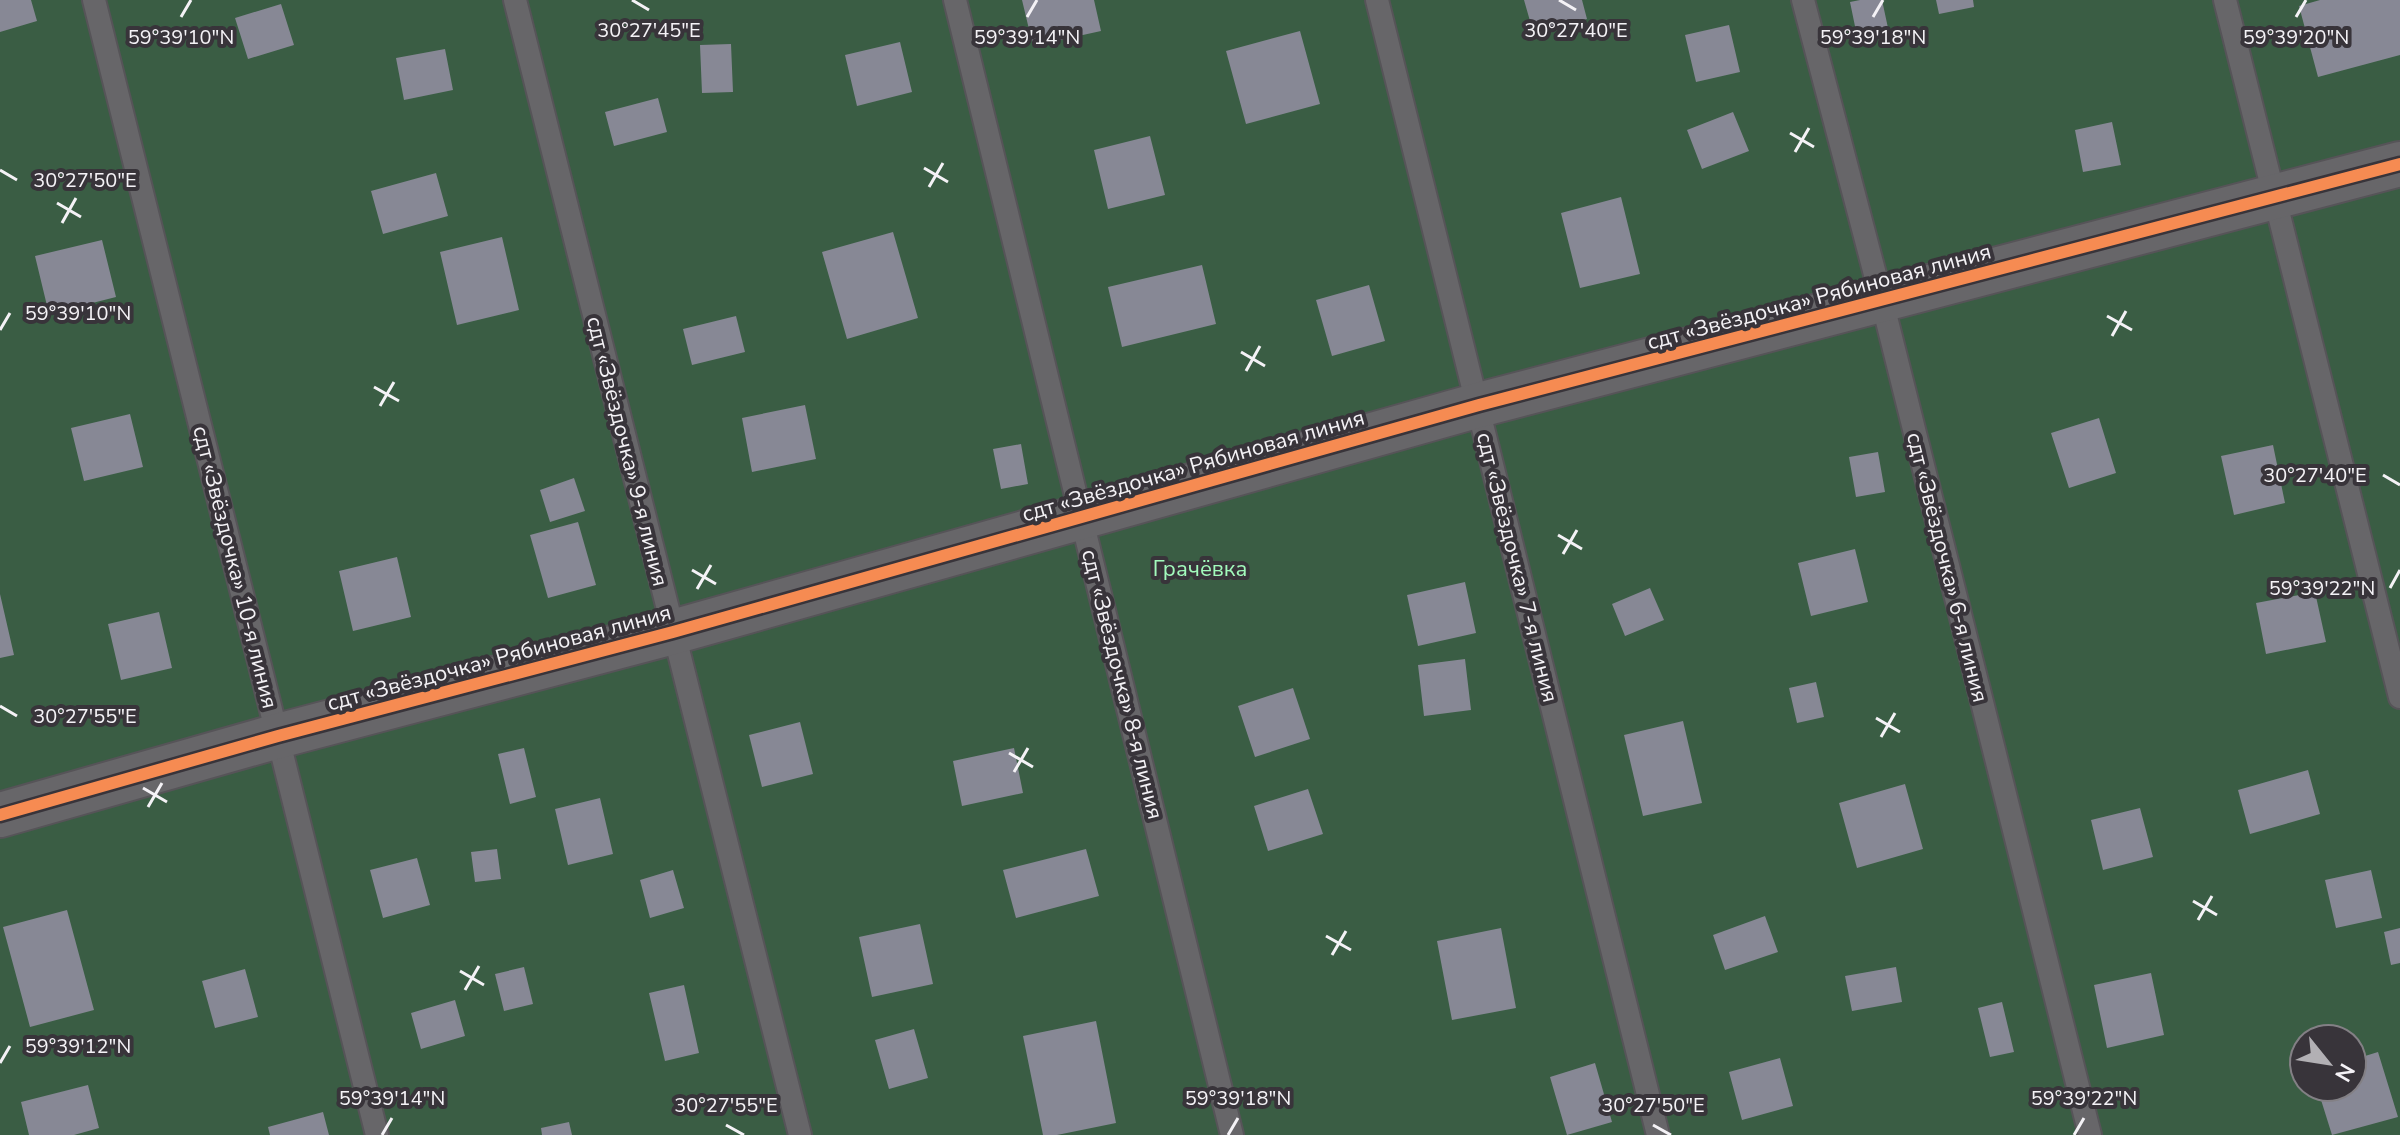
<svg xmlns="http://www.w3.org/2000/svg" width="2400" height="1135" font-family="'Nunito Sans',sans-serif">
  <style>
    .green { fill: #3a5d44; fill-rule: evenodd }
    .building { fill: #878895 }
    .lines { fill: none; stroke-linecap: round; stroke-linejoin: round }
    .lane-casing { stroke: #565458; stroke-width: 26 }
    .street-casing { stroke: #565458; stroke-width: 48 }
    .lane { stroke: #676669; stroke-width: 22 }
    .street { stroke: #676669; stroke-width: 44 }
    .cycleway-casing { stroke: #38343a; stroke-width: 17 }
    .cycleway { stroke: #f68b52; stroke-width: 12 }
    .ticks { fill: none; stroke: #f4f2f6; stroke-width: 3 }
    .labels { text-anchor: middle; stroke-width: 8; stroke-linejoin: round; paint-order: stroke }
    .street-label { font-size: 22px; fill: #f4f2f6; stroke: #38343a }
    .park-label { font-size: 22px; fill: #a2fabc; stroke: #38343a }
    .ticks-label { font-size: 20px; text-anchor: middle; fill: #f4f2f6; stroke: #38343a; stroke-width: 8; stroke-linejoin: round; paint-order: stroke }
  </style>
  <rect width="100%" height="100%" fill="#373539"/>
  <!-- green -->
  <path class="green" d="M0 0H2400V1135H0ZM2304 1039H2352V1087H2304Z"/>
  <!-- building -->
  <path class="building" d="M0 0H31L37 21 0 32Z
    M1022 0H1094L1101 31 1033 46Z
    M1524 0H1582L1587 19 1534 35Z
    M1860 0H1882L1888 28 1857 36 1850 2Z
    M1936 0H1973L1974 7 1939 14Z
    M2320 0H2400V55L2318 77 2299 6Z
    M281 4 294 45 248 59 235 18Z
    M1729 25 1740 72 1696 82 1685 35Z
    M1300 31 1320 104 1246 124 1226 51Z
    M900 42 912 92 857 106 845 55Z
    M731 44 733 92 702 93 700 45Z
    M445 49 453 90 404 100 396 58Z
    M658 98 667 132 614 146 605 112Z
    M1733 112 1749 151 1702 169 1687 130Z
    M2112 122 2121 165 2083 172 2075 130Z
    M1150 136 1165 195 1108 209 1094 150Z
    M436 173 448 216 383 234 371 191Z
    M1621 197 1640 274 1580 288 1561 213Z
    M893 232 918 318 847 339 822 252Z
    M502 237 519 310 457 325 440 252Z
    M102 240 116 297 49 314 35 256Z
    M1202 265 1216 324 1122 347 1108 287Z
    M1369 285 1385 341 1332 356 1316 300Z
    M736 316 745 352 692 365 683 329Z
    M805 405 816 459 752 472 742 418Z
    M130 414 143 467 84 481 71 428Z
    M2099 418 2116 473 2069 488 2051 433Z
    M1021 444 1028 484 1001 489 993 449Z
    M2273 445 2285 503 2234 515 2221 456Z
    M1878 452 1885 492 1856 497 1849 457Z
    M574 478 585 511 550 522 540 490Z
    M578 522 596 585 548 598 530 535Z
    M1855 549 1868 602 1811 616 1798 563Z
    M397 557 411 617 353 631 339 571Z
    M1465 582 1476 633 1418 646 1407 595Z
    M1650 588 1664 620 1625 636 1612 604Z
    M2315 592 2326 642 2266 654 2256 603Z
    M0 594 14 655 0 658Z
    M159 612 172 668 121 680 108 624Z
    M1465 659 1471 710 1424 716 1418 665Z
    M1816 682 1824 717 1797 723 1789 688Z
    M1293 688 1310 739 1255 757 1238 706Z
    M1683 721 1702 803 1643 816 1624 735Z
    M800 722 813 774 762 787 749 735Z
    M524 748 536 797 510 804 498 754Z
    M1014 748 1023 793 962 806 953 761Z
    M2308 770 2320 814 2250 834 2238 790Z
    M1905 784 1923 849 1857 868 1839 803Z
    M1308 789 1323 834 1268 851 1254 806Z
    M600 798 613 854 568 865 555 809Z
    M2140 808 2153 857 2103 870 2091 820Z
    M497 849 501 879 475 882 471 852Z
    M1086 849 1099 896 1016 918 1003 870Z
    M417 858 430 905 383 918 370 870Z
    M673 870 684 908 650 918 640 880Z
    M2371 870 2382 918 2336 928 2325 880Z
    M67 910 94 1010 30 1027 3 927Z
    M1765 916 1778 952 1725 970 1713 935Z
    M920 924 933 984 872 997 859 937Z
    M1501 928 1516 1008 1452 1020 1437 941Z
    M2400 928V963L2391 965 2384 932Z
    M524 967 533 1004 504 1011 495 974Z
    M1896 967 1902 1002 1852 1011 1845 976Z
    M245 969 258 1017 215 1028 202 981Z
    M2151 973 2164 1035 2107 1048 2094 985Z
    M684 985 699 1053 665 1061 649 993Z
    M455 1000 465 1036 421 1049 411 1013Z
    M2002 1002 2014 1052 1990 1057 1978 1008Z
    M1096 1021 1116 1123 1057 1135H1043L1023 1036Z
    M914 1029 928 1078 889 1089 875 1040Z
    M2378 1052 2398 1117 2332 1135 2317 1087H2352V1060Z
    M1780 1058 1793 1106 1742 1120 1729 1072Z
    M1595 1063 1612 1122 1567 1135 1550 1077Z
    M88 1085 99 1128 74 1135H29L21 1102Z
    M323 1112 329 1135H270L268 1127Z
    M569 1122 572 1135H542L541 1128Z"/>
  <g class="lines">
    <!-- lane casing -->
    <g class="lane-casing">
      <path id="lane" d="M94 0 377 1135
        M515 0 800 1135
        M955 0 1232 1135
        M1377 0 1658 1135
        M1803 0 1882 301 2090 1135
        M2225 0 2400 697"/>
    </g>
    <!-- street casing -->
    <g class="street-casing">
      <path id="street" d="M0 815 278 736 673 632 1479 405 2400 164"/>
    </g>
    <!-- lane -->
    <use href="#lane" class="lane"/>
    <!-- street -->
    <use href="#street" class="street"/>
    <!-- cycleway casing -->
    <g class="cycleway-casing">
      <path id="cycleway" d="M0 815 278 736 673 632 1479 405 2400 164"/>
    </g>
    <!-- cycleway -->
    <use href="#cycleway" class="cycleway"/>
  </g>
  <!-- ticks -->
  <path class="ticks" d="M632 0 649 10M1559 0 1576 10M181 17 191 0M1027 17 1037 0M1873 17 1883 0M2296 17 2306 0M1790 133 1814 147M1795 152 1809 128M924 168 948 182M0 170 17 180M929 187 943 163M57 203 81 217M62 223 76 198M2107 316 2132 330M0 330 10 313M2112 336 2126 311M1241 352 1265 366M1246 371 1260 346M374 387 399 401M380 406 394 382M2383 475 2400 485M1558 535 1582 549M1563 554 1577 530M692 570 716 584M2390 588 2400 570M697 589 711 565M0 706 17 716M1876 718 1900 732M1881 737 1895 713M1009 753 1033 767M1014 772 1028 748M143 788 167 802M148 807 162 783M2193 901 2217 915M2198 920 2212 896M1326 936 1351 950M1332 955 1346 931M460 971 484 985M465 990 479 966M0 1063 10 1046M726 1125 744 1135M1653 1125 1671 1135M382 1135 392 1118M1228 1135 1238 1118M2074 1135 2084 1118"/>
  <g class="labels">
    <!-- street labels -->
    <g class="street-label">
      <text transform="translate(1819 296) rotate(-15)" y="8">сдт «Звёздочка» Рябиновая линия</text>
      <text transform="translate(628 451) rotate(76)" y="8">сдт «Звёздочка» 9-я линия</text>
      <text transform="translate(1193 465) rotate(-16)" y="8">сдт «Звёздочка» Рябиновая линия</text>
      <text transform="translate(236 567) rotate(76)" y="8">сдт «Звёздочка» 10-я линия</text>
      <text transform="translate(1518 567) rotate(76)" y="8">сдт «Звёздочка» 7-я линия</text>
      <text transform="translate(1948 567) rotate(76)" y="8">сдт «Звёздочка» 6-я линия</text>
      <text transform="translate(499 657) rotate(-15)" y="8">сдт «Звёздочка» Рябиновая линия</text>
      <text transform="translate(1123 684) rotate(76)" y="8">сдт «Звёздочка» 8-я линия</text>
    </g>
    <!-- park labels -->
    <g class="park-label">
      <text x="1200" y="576">Грачёвка</text>
    </g>
  </g>
  <g class="ticks-label">
    <text x="649" y="37">30°27'45"E</text>
    <text x="1576" y="37">30°27'40"E</text>
    <text x="181" y="44">59°39'10"N</text>
    <text x="1027" y="44">59°39'14"N</text>
    <text x="1873" y="44">59°39'18"N</text>
    <text x="2296" y="44">59°39'20"N</text>
    <text x="85" y="187">30°27'50"E</text>
    <text x="78" y="320">59°39'10"N</text>
    <text x="2315" y="482">30°27'40"E</text>
    <text x="2322" y="595">59°39'22"N</text>
    <text x="85" y="723">30°27'55"E</text>
    <text x="78" y="1053">59°39'12"N</text>
    <text x="392" y="1105">59°39'14"N</text>
    <text x="1238" y="1105">59°39'18"N</text>
    <text x="2084" y="1105">59°39'22"N</text>
    <text x="726" y="1112">30°27'55"E</text>
    <text x="1653" y="1112">30°27'50"E</text>
  </g>
  <!-- north arrow -->
  <g transform="translate(2328 1063) rotate(120)"><circle r="38" fill="#38343a" stroke="#838085" stroke-width="2"/>
  <path d="M0-6L14 30L0 20L-14 30Z" fill="#b2b0b4"/>
  <text y="-12" font-size="22" font-weight="bold" text-anchor="middle" fill="#f4f2f6">N</text>
  </g>
</svg>
